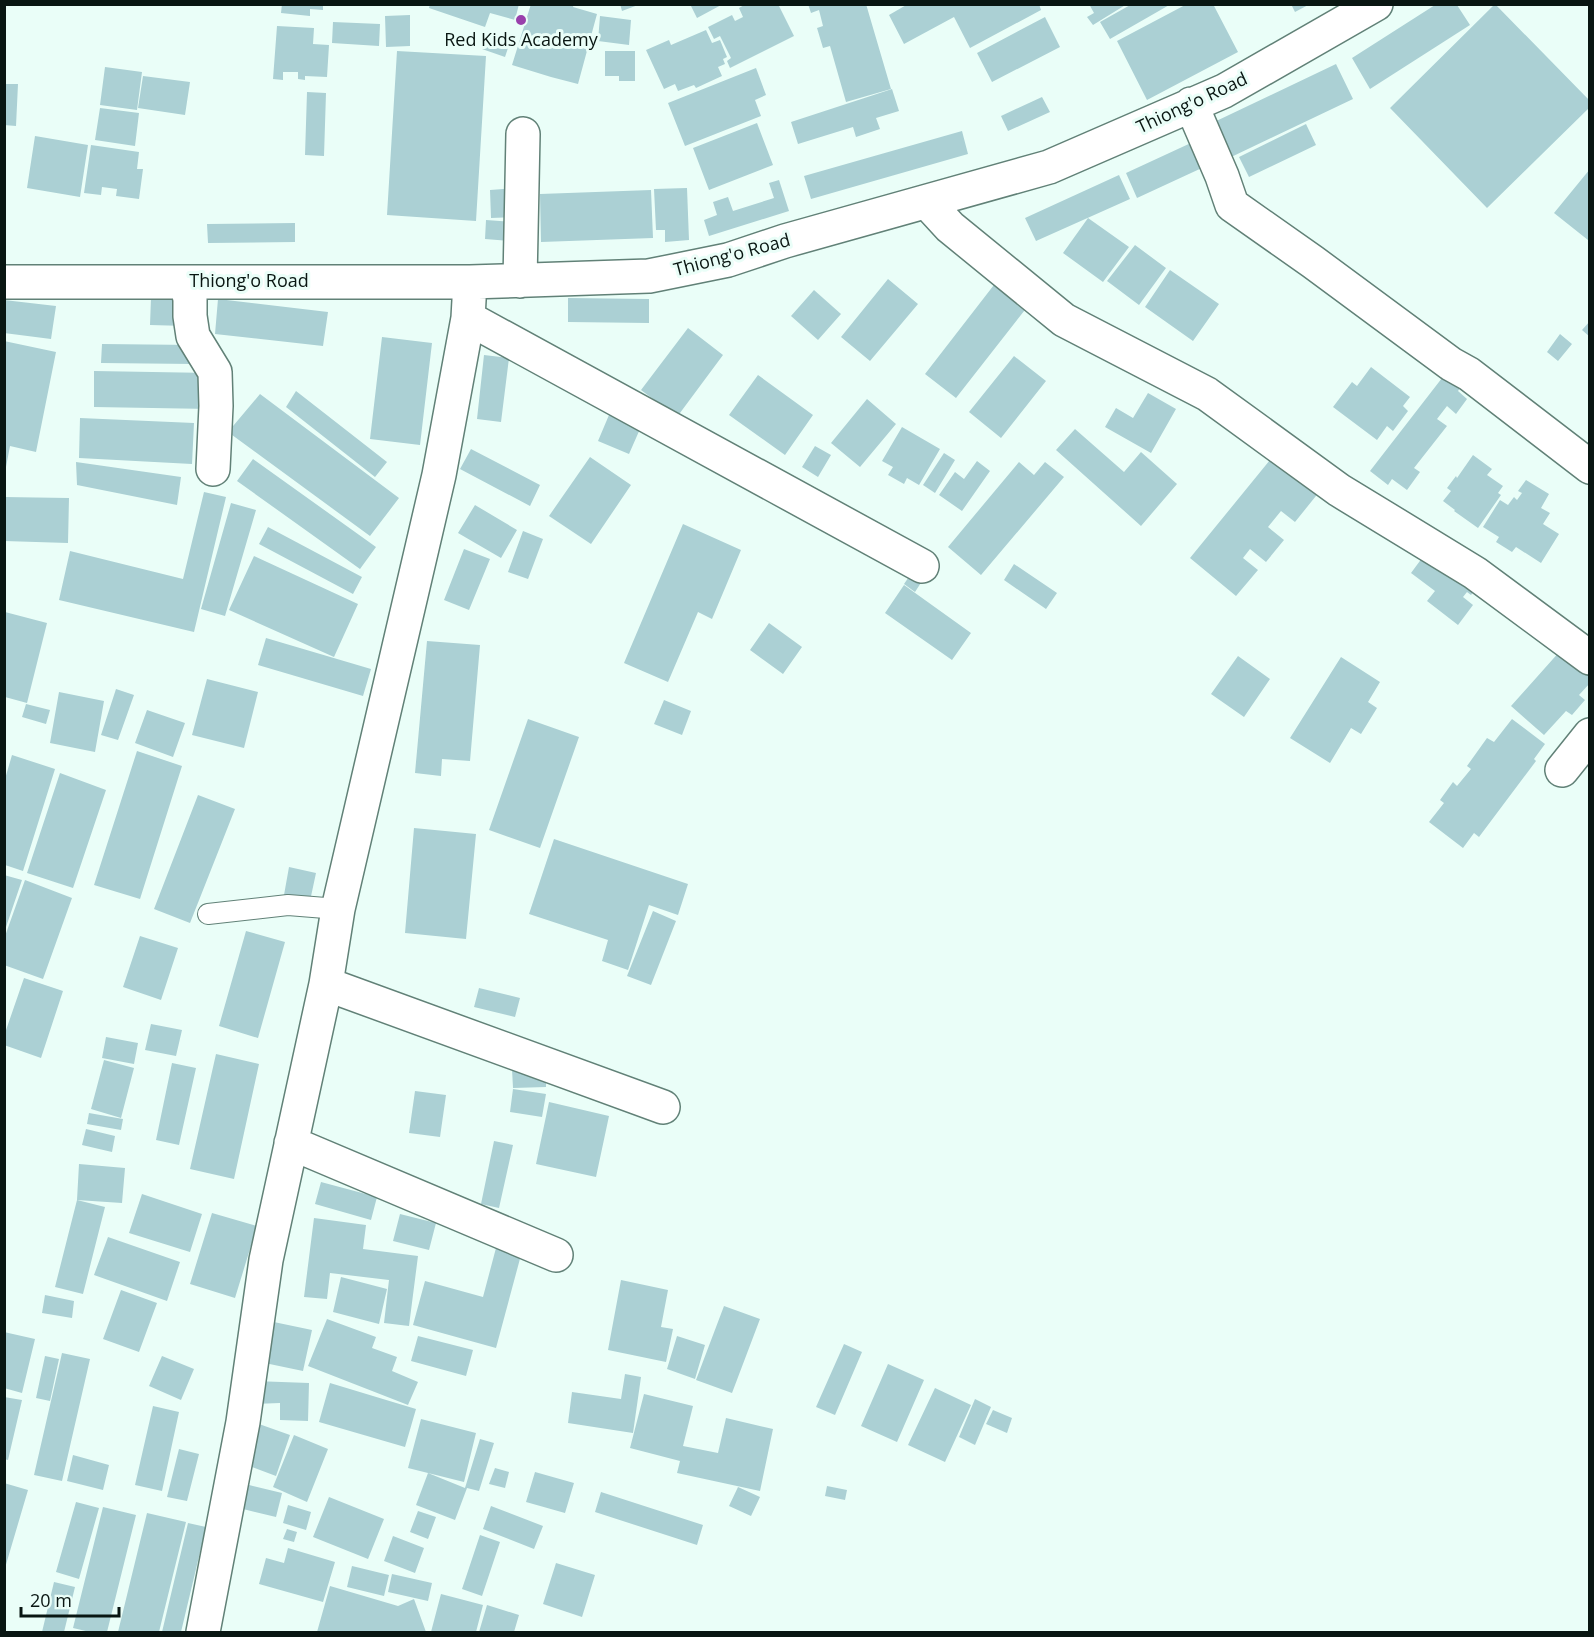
<svg xmlns="http://www.w3.org/2000/svg" width="1594" height="1637" font-family="'Open Sans',sans-serif">
  <style>
    .building { fill: #abd0d4 }
    .lines { fill: none; stroke-linecap: round; stroke-linejoin: round }
    .lane-casing { stroke: #618177; stroke-width: 22 }
    .street-casing { stroke: #618177; stroke-width: 36 }
    .lane { stroke: #fff; stroke-width: 20 }
    .street { stroke: #fff; stroke-width: 33 }
    .poi-dot { fill: #9940ac; stroke: #eafef8; stroke-width: 2 }
    .labels { text-anchor: middle; stroke-width: 6; stroke-linejoin: round; paint-order: stroke }
    .poi-label { font-size: 18px; fill: #091612; stroke: #eafef8 }
    .street-label { font-size: 18px; fill: #091612; stroke: #eafef8 }
  </style>
  <rect width="100%" height="100%" fill="#eafef8"/>
  <!-- building -->
  <path class="building" d="M282 4H323V10L310 9V16L281 13Z
    M430 4H519L515 20 490 13 485 27 429 8Z
    M531 4H574L573 7 597 14 578 84 551 77 512 65Z
    M620 4H638V5L622 11Z
    M690 4H723L697 18Z
    M746 4H778L794 36 730 68 727 61 731 58 720 36 714 39 708 27 732 15 735 21 743 17 739 8Z
    M808 4H866L891 89 846 102 830 46 823 48 817 28 823 26 819 10 811 13Z
    M908 4H1039L1041 10 970 48 954 17 904 44 889 15Z
    M1089 4H1127L1093 25 1087 17 1094 13Z
    M1132 4H1171L1110 39 1100 22Z
    M1187 4H1213L1238 52 1147 100 1117 41Z
    M1291 4H1310L1295 12Z
    M1495 4 1590 101V107L1487 208 1390 108Z
    M1435 5H1457L1470 25 1370 89 1352 58Z
    M410 15V46L386 47 385 16Z
    M600 16 631 20 629 45 598 41Z
    M1045 17 1060 47 992 82 977 53Z
    M333 22 380 24 379 46 332 43Z
    M277 26 314 28 313 44 329 45 327 77 305 76V80L298 79V72H283V80L273 79Z
    M706 30 712 43 720 40 727 57 723 59 725 64 718 67 722 76 696 88 694 85 678 91 675 84 664 89 646 50 669 40 671 45Z
    M488 31 511 39 505 57 482 49Z
    M397 51 486 56 476 221 387 215Z
    M605 51H635V81H619V76H605Z
    M1336 64 1353 99 1227 159 1210 124Z
    M105 67 142 72 137 110 100 105Z
    M756 68 766 95 755 100 761 116 685 146 668 103Z
    M143 76 190 82 185 115 138 108Z
    M4 84H18L16 126 4 125Z
    M892 89 899 111 876 118 880 129 856 137 853 127 798 144 791 122Z
    M307 92 326 93 324 156 305 155Z
    M1042 97 1050 112 1008 131 1001 116Z
    M100 108 139 113 135 146 95 140Z
    M757 123 773 165 709 190 693 148Z
    M1306 124 1316 145 1249 177 1239 157Z
    M962 131 968 154 811 199 804 176Z
    M35 136 88 145 80 197 27 188Z
    M1193 142 1204 167 1137 198 1126 173Z
    M91 145 139 152 137 169H143L139 199 116 196 117 189 102 187 101 195 84 193Z
    M1590 169V239L1588 240 1554 213Z
    M1119 175 1130 199 1036 241 1025 218Z
    M779 180 789 211 709 236 704 220 717 215 713 202 728 197 733 211 774 198 769 183Z
    M515 188 516 217 491 218 490 190Z
    M687 188 689 240 665 242V230H656L654 189Z
    M651 190 653 238 541 242 540 194Z
    M1088 218 1129 247 1103 282 1063 253Z
    M486 220 512 222 511 241 485 239Z
    M295 223V242L208 243 207 224Z
    M1135 245 1166 268 1139 305 1107 281Z
    M1170 270 1219 304 1193 341 1145 307Z
    M888 279 918 304 870 361 841 337Z
    M997 281 1028 306 956 398 925 374Z
    M814 290 841 314 818 340 791 316Z
    M151 298 187 299 186 326 150 325Z
    M568 298 649 299V323L568 322Z
    M218 299 328 312 323 346 215 334Z
    M4 300 56 306 51 339 4 333Z
    M1590 321V337L1582 330Z
    M688 328 723 355 677 417 641 390Z
    M1560 334 1572 344 1558 361 1547 352Z
    M382 337 432 343 420 445 370 439Z
    M4 341 56 352 36 452 10 446 6 467Z
    M102 344 194 345V364L101 363Z
    M484 355 509 358 501 422 477 419Z
    M1014 356 1046 381 1001 438 969 412Z
    M1371 367 1410 397 1403 406 1408 411 1393 431 1387 426 1377 440 1333 407 1352 382 1357 386Z
    M1449 369 1464 382 1458 391 1467 399 1456 414 1447 406 1437 419 1447 426 1414 468 1420 472 1407 490 1392 479 1388 485 1370 471Z
    M94 371 211 373V409L94 407Z
    M758 375 813 415 785 455 729 415Z
    M296 391 387 462 375 477 286 407Z
    M1148 393 1176 409 1151 453 1105 427 1116 408 1133 418Z
    M260 394 399 498 370 536 228 432Z
    M867 399 896 424 860 467 831 443Z
    M609 415 640 429 629 454 598 441Z
    M80 418 194 423 192 464 79 458Z
    M902 427 940 449 919 485 907 478 904 484 888 475 893 467 882 461Z
    M1075 429 1124 472 1141 452 1177 484 1141 526 1056 450Z
    M815 446 831 455 818 477 802 467Z
    M471 449 540 485 530 506 460 469Z
    M1279 449 1324 486 1295 522 1281 511 1268 527 1284 540 1266 562 1250 549 1243 558 1258 570 1236 596 1190 558Z
    M944 453 955 460 935 493 923 485Z
    M1473 455 1492 469 1487 475 1503 486 1498 493 1501 495 1478 528 1454 511 1455 510 1443 501 1451 491 1447 488 1456 476 1457 478Z
    M590 457 631 485 591 544 549 516Z
    M253 459 376 547 360 569 237 481Z
    M977 461 990 471 962 511 939 495 955 472 964 479Z
    M76 462 181 477 177 505 77 485Z
    M1019 462 1034 475 1045 462 1064 477 981 575 948 547Z
    M1526 480 1549 494 1541 508 1550 513 1543 524 1559 534 1541 563 1516 547 1512 552 1496 542 1499 537 1483 527 1500 500 1508 505 1514 497 1517 500 1522 493 1518 491Z
    M204 492 226 497 194 632 59 600 70 551 183 579Z
    M4 497 69 498 68 543 4 541Z
    M231 503 256 510 225 616 201 609Z
    M475 505 517 530 501 558 458 533Z
    M683 524 741 550 712 619 698 612 668 682 624 663Z
    M268 527 362 577 353 594 259 544Z
    M523 531 543 539 528 579 508 572Z
    M464 549 490 559 469 610 444 600Z
    M1428 550 1477 587 1471 595 1467 592 1463 597 1473 605 1458 625 1427 601 1435 591 1411 573Z
    M254 556 358 604 334 657 229 610Z
    M1014 564 1057 593 1046 609 1004 580Z
    M915 568 926 575 915 592 904 584Z
    M904 585 971 633 952 660 885 613Z
    M5 612 47 623 27 703 5 697Z
    M769 623 802 647 783 674 750 650Z
    M266 638 371 669 363 696 258 665Z
    M427 641 480 645 470 761 442 759 441 776 415 773Z
    M1561 650 1590 676V683L1579 695 1585 700 1572 715 1566 711 1544 735 1511 706Z
    M1238 656 1270 679 1244 717 1211 694Z
    M1341 657 1380 682 1368 702 1377 708 1361 734 1351 728 1330 763 1290 738Z
    M207 679 258 692 244 748 192 735Z
    M116 689 134 695 118 740 101 735Z
    M59 692 104 701 95 752 50 743Z
    M664 700 691 711 682 735 654 724Z
    M26 704 50 710 46 724 22 717Z
    M147 710 185 723 173 757 135 743Z
    M528 719 579 737 540 848 489 830Z
    M1512 719 1545 744 1534 759 1536 761 1479 837 1474 833 1463 848 1429 822 1444 803 1440 800 1453 782 1457 786 1471 769 1467 766 1487 738 1494 742Z
    M137 751 182 766 140 899 94 885Z
    M12 755 55 769 23 871 5 865V779Z
    M60 773 106 790 73 888 27 873Z
    M198 795 235 809 190 923 154 909Z
    M414 828 476 834 466 939 405 933Z
    M554 839 688 884 678 915 649 905 628 970 602 961 608 940 529 914Z
    M289 867 316 873 310 901 284 895Z
    M4 875 22 880 5 930H4Z
    M25 880 72 898 43 979 4 965V939Z
    M653 911 676 921 651 985 627 976Z
    M246 931 285 942 258 1038 219 1026Z
    M140 936 178 948 161 1000 123 987Z
    M24 978 63 991 41 1058 4 1045V1036Z
    M479 988 520 998 515 1017 474 1007Z
    M151 1024 182 1030 176 1056 145 1050Z
    M106 1037 138 1043 134 1064 102 1058Z
    M216 1054 259 1064 234 1179 190 1169Z
    M104 1060 134 1068 121 1118 91 1109Z
    M172 1063 196 1068 179 1145 156 1140Z
    M546 1067V1087L513 1088 512 1069Z
    M513 1089 546 1094 542 1117 510 1112Z
    M415 1091 446 1095 440 1137 409 1133Z
    M549 1102 609 1116 596 1177 536 1164Z
    M89 1113 123 1119 121 1130 87 1124Z
    M86 1129 115 1136 112 1152 82 1145Z
    M494 1141 513 1145 499 1208 481 1204Z
    M79 1164 125 1168 122 1203 77 1200 105 1207 83 1294 55 1287 77 1200Z
    M321 1182 377 1197 371 1220 315 1204Z
    M142 1194 202 1214 190 1252 129 1233Z
    M212 1213 257 1226 235 1298 190 1284Z
    M400 1214 436 1223 429 1250 393 1241Z
    M314 1218 366 1225 363 1249 418 1256 409 1326 384 1323 389 1280 330 1273 327 1299 304 1297Z
    M108 1237 180 1262 167 1301 94 1275Z
    M496 1248 521 1255 496 1348 413 1325 425 1281 483 1297Z
    M341 1277 387 1289 379 1324 333 1312Z
    M621 1280 668 1290 661 1327 673 1329 666 1362 608 1350Z
    M121 1290 157 1303 139 1352 103 1339Z
    M45 1295 74 1301 72 1318 42 1313Z
    M724 1306 760 1319 732 1393 696 1380Z
    M327 1319 376 1337 372 1348 397 1357 392 1371 418 1382 408 1405 308 1366Z
    M269 1321 312 1330 303 1371 260 1362Z
    M4 1332 35 1339 22 1393 4 1388Z
    M418 1336 473 1350 466 1376 411 1361Z
    M677 1336 705 1345 695 1379 667 1369Z
    M844 1344 862 1352 835 1415 816 1407Z
    M62 1353 90 1359 62 1481 34 1475Z
    M45 1356 59 1359 50 1401 36 1398Z
    M162 1356 194 1369 181 1400 149 1386Z
    M888 1364 924 1380 897 1442 861 1426Z
    M625 1374 641 1377 633 1433 568 1423 572 1392 621 1399Z
    M253 1381 309 1383 308 1421 280 1420V1403L253 1404Z
    M330 1383 416 1409 405 1447 319 1422Z
    M935 1388 971 1405 945 1462 908 1445Z
    M644 1394 693 1406 683 1446 718 1453 726 1418 773 1429 760 1491 677 1473 680 1461 630 1448Z
    M4 1397 22 1400 8 1460 4 1459Z
    M975 1399 991 1407 975 1445 959 1437Z
    M153 1406 179 1412 162 1491 135 1485Z
    M993 1410 1012 1418 1007 1433 986 1424Z
    M421 1419 476 1433 464 1482 408 1468Z
    M259 1424 290 1435 276 1476 244 1464Z
    M294 1435 328 1449 307 1502 273 1487Z
    M480 1439 494 1443 479 1491 467 1488 455 1520 416 1505 428 1473 465 1488Z
    M179 1449 199 1454 187 1501 167 1497Z
    M73 1455 109 1465 103 1490 67 1481Z
    M495 1468 509 1472 505 1488 489 1484Z
    M535 1472 574 1483 565 1513 526 1502Z
    M4 1483 28 1490 5 1568H4Z
    M249 1485 282 1493 276 1517 243 1509Z
    M827 1486 847 1490 845 1500 825 1496Z
    M738 1487 760 1497 751 1516 729 1506Z
    M601 1492 703 1525 697 1545 595 1512Z
    M329 1497 384 1519 368 1559 313 1537Z
    M76 1502 99 1508 79 1579 56 1572Z
    M288 1505 311 1512 306 1530 283 1523Z
    M491 1506 543 1526 534 1549 483 1529Z
    M103 1507 136 1515 107 1632H90L73 1628Z
    M418 1511 436 1517 428 1539 410 1532Z
    M147 1513 186 1522 159 1632H118Z
    M188 1523 206 1527 181 1632H162Z
    M287 1529 297 1532 294 1542 283 1539Z
    M480 1535 500 1542 482 1596 462 1589Z
    M393 1536 424 1548 415 1573 384 1561Z
    M288 1548 335 1562 323 1602 259 1584 266 1558 284 1563Z
    M556 1563 595 1575 582 1617 543 1604Z
    M352 1566 389 1575 384 1596 347 1587Z
    M392 1574 432 1583 428 1601 388 1592Z
    M54 1582 75 1587 64 1632H42Z
    M330 1586 398 1606 414 1599 426 1632H317Z
    M441 1594 483 1605 476 1632H431Z
    M487 1605 519 1615 514 1632H479Z"/>
  <g class="lines">
    <!-- lane casing -->
    <g class="lane-casing">
      <path id="lane" d="M208 914 288 905 338 909"/>
    </g>
    <!-- street casing -->
    <g class="street-casing">
      <path id="street" d="M1191 104 1222 176 1232 205 1313 262 1451 364 1469 374 1590 467
        M927 202 950 227 1064 320 1207 394 1339 490 1475 573 1590 658
        M520 281 523 134
        M4 282H470L649 276 728 260 785 241 1049 167 1224 91 1376 4
        M186 282 190 299V316L193 336 215 372 216 406 213 469
        M468 318 922 566
        M1562 770 1590 735
        M326 984 663 1107
        M291 1143 556 1255
        M203 1632 243 1422 266 1260 326 984 338 909 439 475 468 318 470 282"/>
    </g>
    <!-- lane -->
    <use href="#lane" class="lane"/>
    <!-- street -->
    <use href="#street" class="street"/>
  </g>
  <!-- markers -->
  <circle class="poi-dot" cx="521" cy="20" r="6"/>
  <g class="labels">
    <!-- poi labels -->
    <g class="poi-label">
      <text x="521" y="46">Red Kids Academy</text>
    </g>
    <!-- street labels -->
    <g class="street-label">
      <text transform="translate(1192 103) rotate(-25)" y="6">Thiong'o Road</text>
      <text transform="translate(732 255) rotate(-15)" y="6">Thiong'o Road</text>
      <text x="249" y="287">Thiong'o Road</text>
    </g>
  </g>
  <!-- border -->
  <rect width="1594" height="1637" fill="none" stroke="#091612" stroke-width="12"/>
  <!-- scale -->
  <path d="M21 1607v9h98v-9" fill="none" stroke="#091612" stroke-width="3"/>
  <text x="30" y="1607" font-size="18" fill="#091612" stroke="#eafef8" stroke-width="4.5" paint-order="stroke">20 m</text>
</svg>
